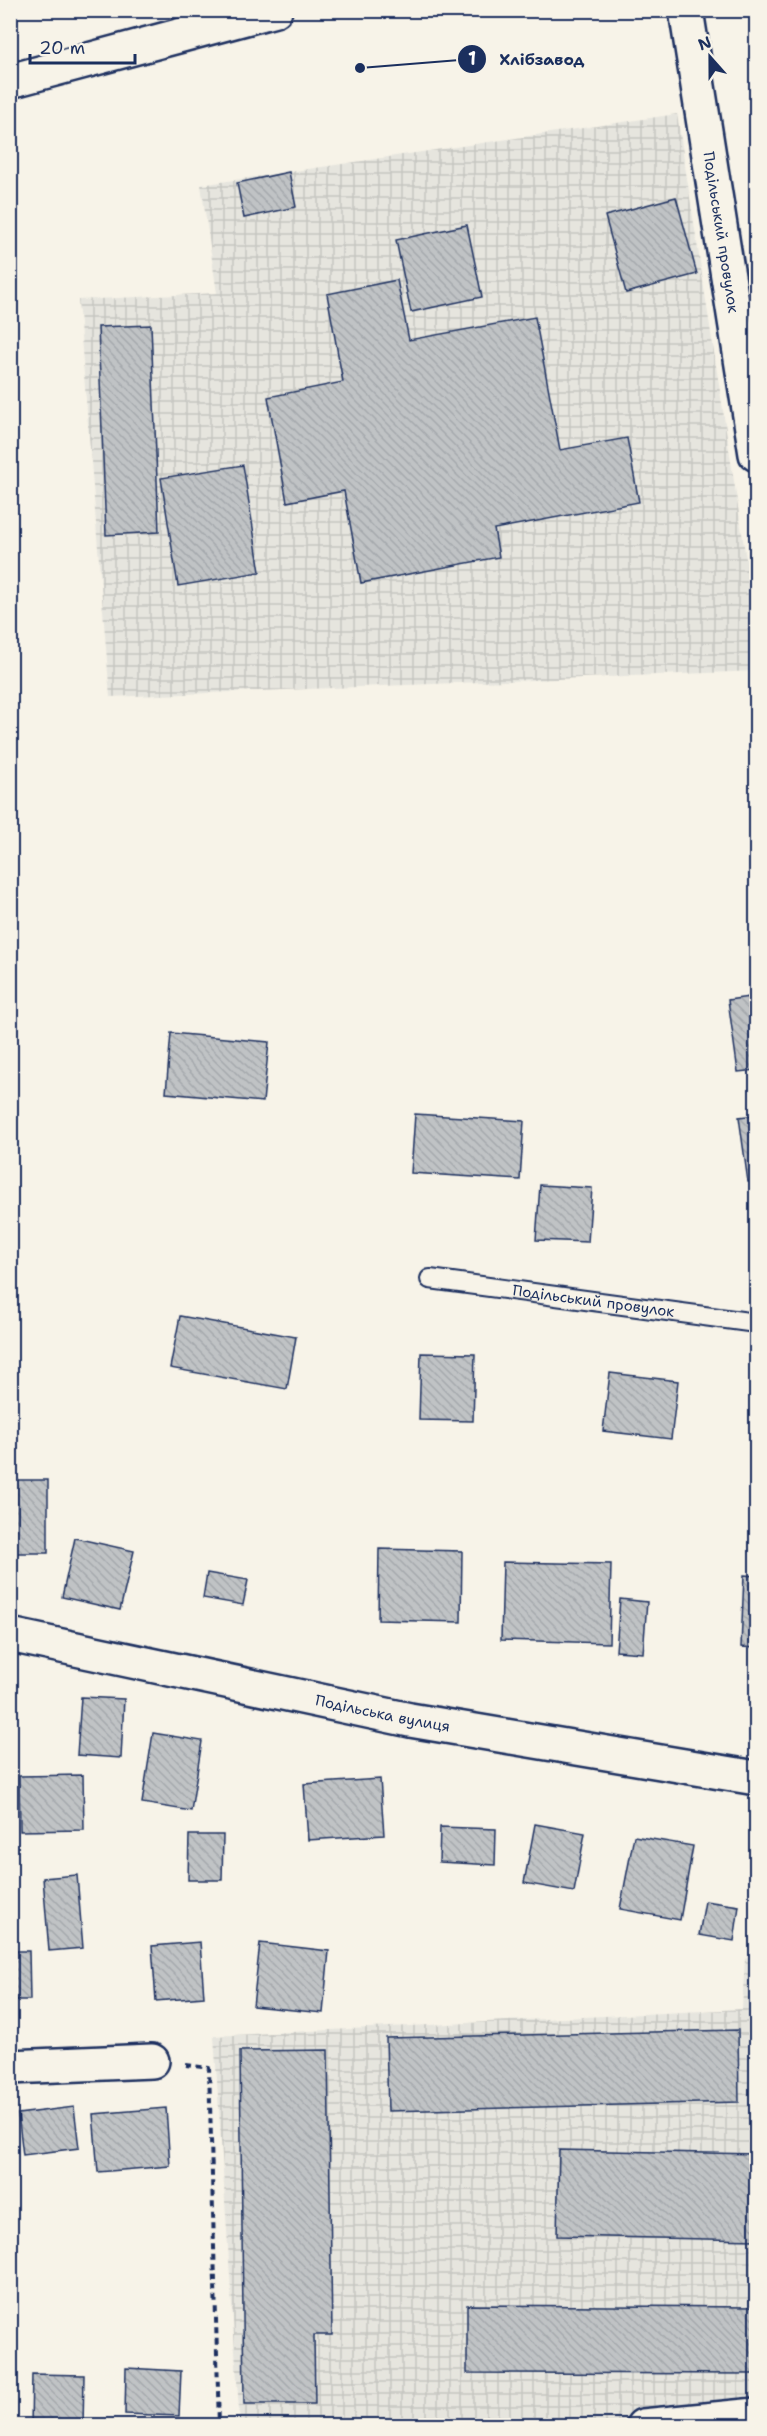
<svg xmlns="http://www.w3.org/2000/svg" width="767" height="2436" font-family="'Shantell Sans',sans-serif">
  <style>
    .industrial { fill: url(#industrial-grid) }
    .building { fill: url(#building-back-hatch); stroke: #1b2f5e; stroke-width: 1.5 }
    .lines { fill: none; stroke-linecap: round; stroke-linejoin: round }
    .service-casing { stroke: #1b2f5e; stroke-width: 22 }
    .minor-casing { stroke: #1b2f5e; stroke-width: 38 }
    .secondary-casing { stroke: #1b2f5e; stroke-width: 38 }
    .path { stroke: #1b2f5e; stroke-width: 4; stroke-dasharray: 6 4.5; stroke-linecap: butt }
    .service { stroke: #f7f3e8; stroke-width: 18 }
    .minor { stroke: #f7f3e8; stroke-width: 33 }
    .secondary { stroke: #f7f3e8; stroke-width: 33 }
    .labels { text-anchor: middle; stroke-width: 6; stroke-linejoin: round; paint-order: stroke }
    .street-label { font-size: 15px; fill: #1b2f5e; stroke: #f7f3e8 }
    .leader { fill: none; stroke: #1b2f5e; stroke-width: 2 }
    .callout-dot { fill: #1b2f5e; stroke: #f7f3e8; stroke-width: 2 }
    .mark-label { font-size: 18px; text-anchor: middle; font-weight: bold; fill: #fff }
    .callout-label { font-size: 16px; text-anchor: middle; font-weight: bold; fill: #1b2f5e; stroke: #f7f3e8; stroke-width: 6; stroke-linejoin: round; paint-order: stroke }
  </style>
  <defs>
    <pattern id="industrial-grid" width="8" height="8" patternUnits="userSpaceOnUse" patternTransform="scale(1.5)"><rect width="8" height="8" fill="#e6e5de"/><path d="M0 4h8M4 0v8" fill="none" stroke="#c5c5c1"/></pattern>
    <pattern id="building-back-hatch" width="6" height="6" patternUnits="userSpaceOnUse" patternTransform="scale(1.5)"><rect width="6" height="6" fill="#c0c3c5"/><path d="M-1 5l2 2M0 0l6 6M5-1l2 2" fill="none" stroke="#a4a8ac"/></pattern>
  </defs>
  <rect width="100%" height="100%" fill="#f7f3e8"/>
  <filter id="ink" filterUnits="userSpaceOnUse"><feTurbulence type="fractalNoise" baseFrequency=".0167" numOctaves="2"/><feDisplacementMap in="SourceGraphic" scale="12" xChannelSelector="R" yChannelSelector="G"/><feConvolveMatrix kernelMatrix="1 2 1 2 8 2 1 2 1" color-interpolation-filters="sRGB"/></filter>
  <g filter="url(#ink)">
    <!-- industrial -->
    <path class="industrial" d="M677 114 756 623V671L110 697 78 300 217 293 201 185Z
      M756 1952V2421L629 2426 240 2425 214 2036 742 2009 745 1959Z"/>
    <!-- building -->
    <path class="building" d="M289 172 296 207 244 218 237 183Z
      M676 197 697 274 626 293 605 216Z
      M467 225 482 297 411 312 396 240Z
      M397 280 409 340 535 317 560 450 627 438 639 502 494 529 499 557 361 583 344 491 287 502 268 397 343 382 327 294Z
      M151 325 159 532 106 535 98 327Z
      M243 465 260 572 178 586 161 478Z
      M756 996V1070L738 1072 728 1000Z
      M171 1033 269 1042 263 1102 166 1093Z
      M415 1114 524 1121 520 1180 411 1173Z
      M756 1115V1181L748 1182 739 1117Z
      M540 1185 592 1188 588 1242 536 1240Z
      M180 1316 296 1337 287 1389 170 1368Z
      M421 1353 475 1354 473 1421 419 1420Z
      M610 1373 678 1381 671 1439 603 1431Z
      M10 1480H48V1553H10Z
      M75 1538 134 1551 120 1610 62 1597Z
      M379 1549 462 1551 461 1622 378 1620Z
      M503 1562 611 1564 609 1643 501 1640Z
      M207 1573 248 1580 243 1605 203 1598Z
      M744 1575 756 1576V1648L741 1647Z
      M620 1599 647 1602 643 1653 616 1651Z
      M81 1697 124 1699 121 1758 77 1755Z
      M153 1733 202 1741 191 1811 142 1803Z
      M83 1775 84 1830 20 1831 19 1776Z
      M380 1779 384 1835 308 1840 304 1784Z
      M535 1824 585 1833 574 1892 524 1883Z
      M440 1827 496 1829 495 1865 439 1862Z
      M189 1835H223L222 1880H188Z
      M634 1836 693 1846 680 1920 620 1909Z
      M77 1875 83 1948 49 1951 43 1878Z
      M705 1901 739 1906 734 1941 699 1935Z
      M200 1942 204 1997 156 2001 152 1946Z
      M260 1943 329 1951 323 2013 253 2006Z
      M10 1951H29L30 2000H10Z
      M738 2030 739 2102 388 2111 386 2038Z
      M328 2050 332 2335H314L315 2404H244L240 2051Z
      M74 2107 79 2148 23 2155 18 2114Z
      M166 2108 170 2166 98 2172 93 2114Z
      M559 2150 756 2154V2240L557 2236Z
      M467 2305 756 2307V2374L467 2373Z
      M126 2368 181 2371 179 2416 125 2414Z
      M32 2374 84 2375 83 2426H31Z"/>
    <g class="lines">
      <!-- service casing -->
      <g class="service-casing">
        <g id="service">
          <path id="s1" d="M430 1279 756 1323"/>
        </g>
      </g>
      <!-- minor casing -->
      <g class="minor-casing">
        <g id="minor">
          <path id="s2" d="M686 10 756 454"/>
          <path id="s3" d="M10 1635 410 1720 756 1778"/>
          <path d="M10 2067 152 2061"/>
          <path d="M643 2426 756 2415"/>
        </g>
      </g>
      <!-- secondary casing -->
      <g class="secondary-casing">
        <path id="secondary" d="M10 81 275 10"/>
      </g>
      <!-- path -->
      <path class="path" d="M186 2065 209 2068 219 2426"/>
      <!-- service -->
      <use href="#service" class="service"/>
      <!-- minor -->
      <use href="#minor" class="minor"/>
      <!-- secondary -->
      <use href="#secondary" class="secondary"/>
    </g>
  </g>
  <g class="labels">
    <!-- street labels -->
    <g class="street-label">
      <text dy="5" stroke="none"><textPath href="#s2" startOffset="225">Подільський провулок</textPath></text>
      <text dy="5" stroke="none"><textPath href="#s1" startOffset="165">Подільський провулок</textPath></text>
      <text dy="5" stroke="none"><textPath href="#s3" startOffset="381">Подільська вулиця</textPath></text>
    </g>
  </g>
  <!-- callouts -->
  <path class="leader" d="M360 68L472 59"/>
  <g class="callout-dot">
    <circle cx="360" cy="68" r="6"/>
    <circle cx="472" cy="59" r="15"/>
  </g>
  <g class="mark-label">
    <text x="472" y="65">1</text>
  </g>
  <g class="callout-label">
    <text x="542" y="65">Хлібзавод</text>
  </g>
  <!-- margin -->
  <rect width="767" height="2436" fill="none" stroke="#f7f3e8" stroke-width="36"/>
  <rect x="18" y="18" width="731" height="2400" fill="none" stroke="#1b2f5e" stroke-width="2" filter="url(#ink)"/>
  <!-- north arrow -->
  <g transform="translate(710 57) rotate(339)" stroke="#f7f3e8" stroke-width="4.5" paint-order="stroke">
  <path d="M0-4.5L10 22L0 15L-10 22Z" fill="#1b2f5e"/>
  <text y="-9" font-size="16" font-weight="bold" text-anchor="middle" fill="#1b2f5e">N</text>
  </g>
  <!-- scale -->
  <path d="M30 54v9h105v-9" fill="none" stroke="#1b2f5e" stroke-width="3"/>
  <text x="39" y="54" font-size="18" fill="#1b2f5e" stroke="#f7f3e8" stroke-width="4.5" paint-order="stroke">20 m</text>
</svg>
